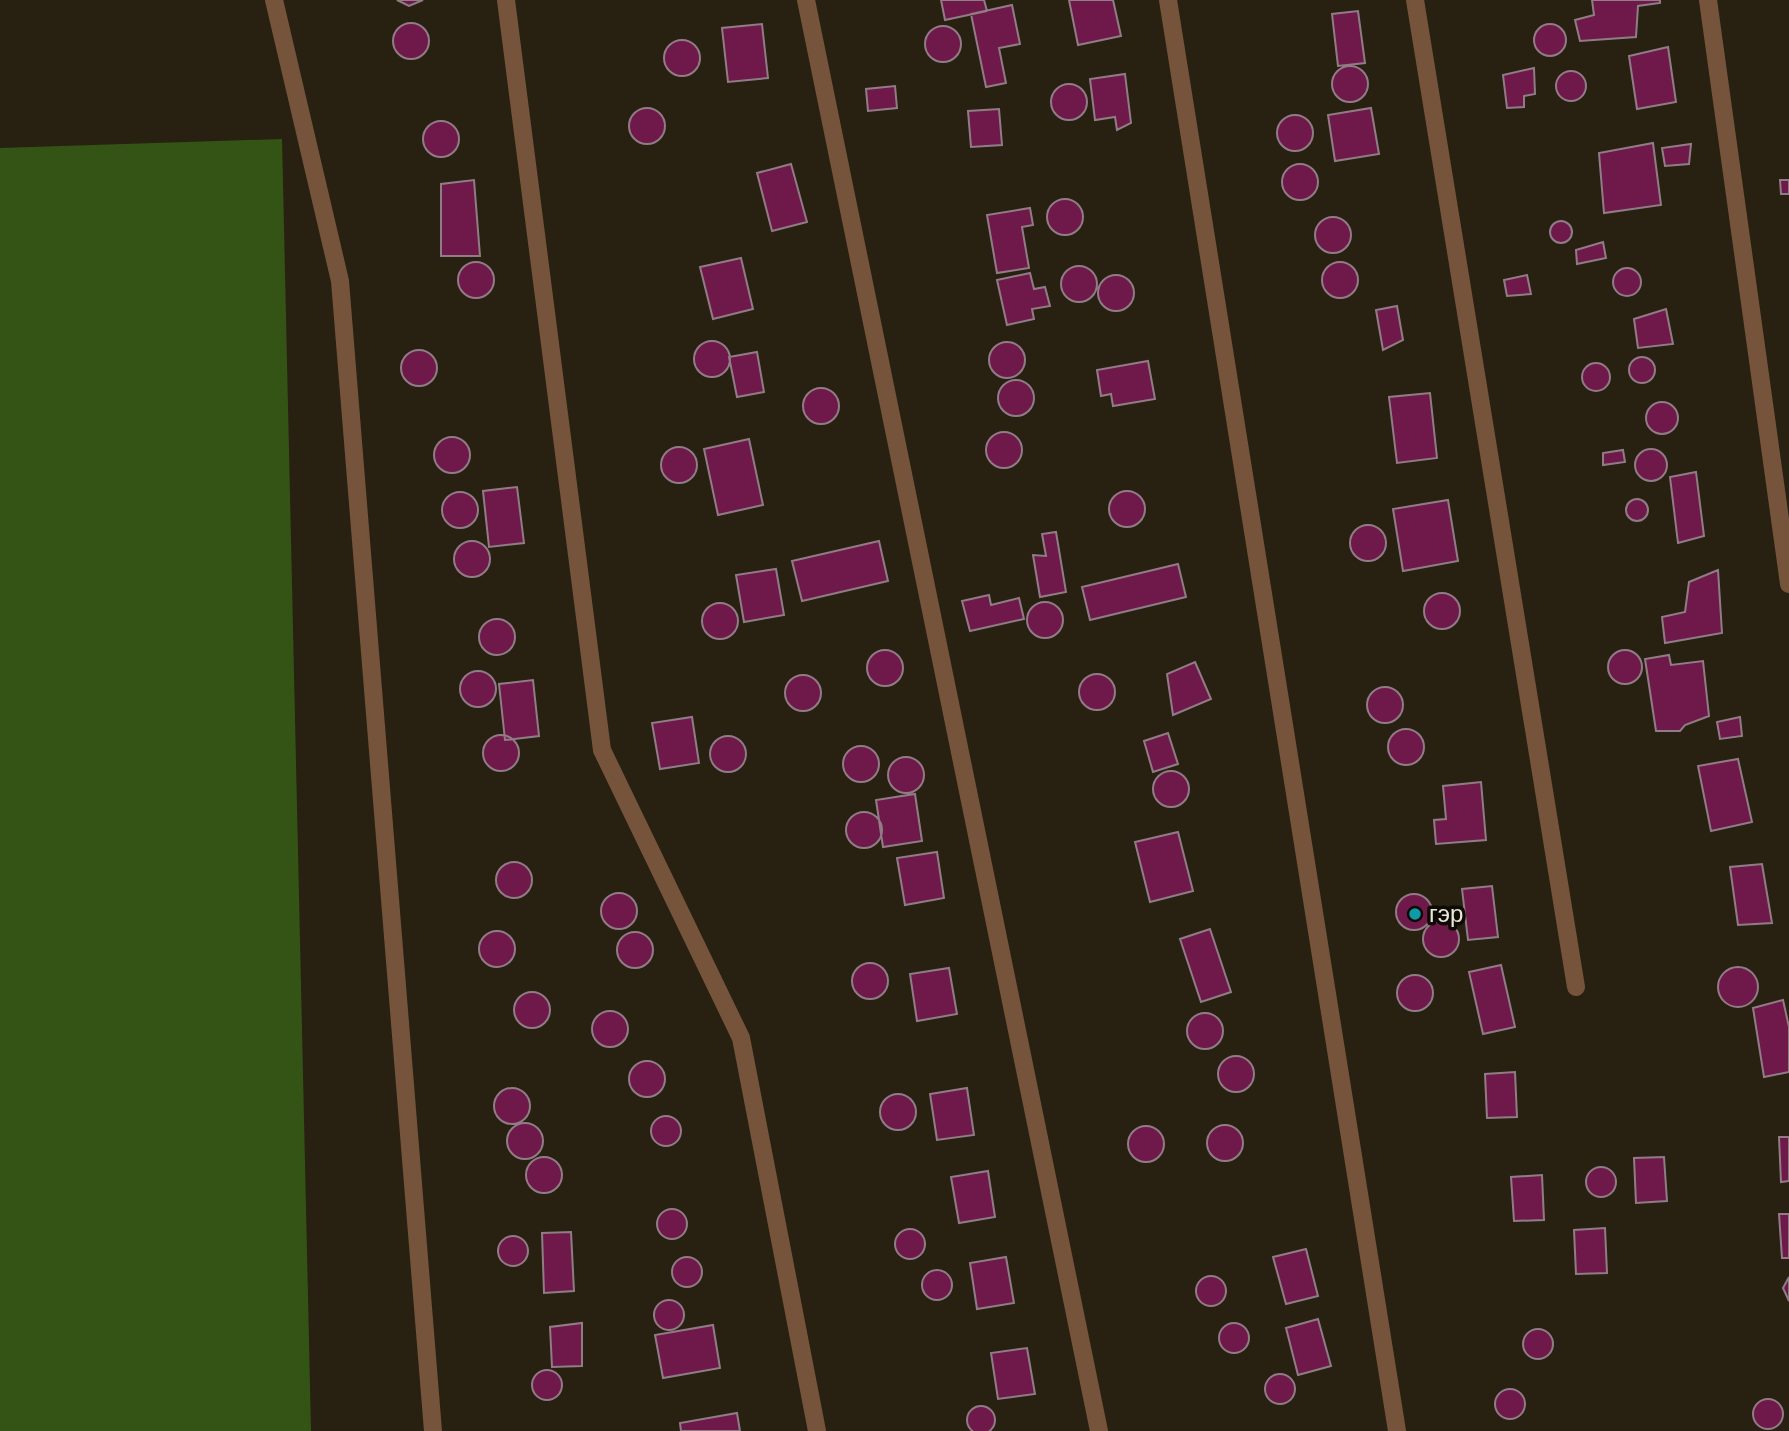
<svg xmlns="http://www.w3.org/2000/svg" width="1789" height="1431" font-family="Arial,sans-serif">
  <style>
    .green { fill: #345416 }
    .building { fill: #6f194b; stroke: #907c85; stroke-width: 2 }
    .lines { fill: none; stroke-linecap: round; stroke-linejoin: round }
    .street { stroke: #75543b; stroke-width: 18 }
    .culture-dot { fill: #0f9aa8; stroke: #0e0b05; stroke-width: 2.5 }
    .labels { text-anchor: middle; stroke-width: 7; stroke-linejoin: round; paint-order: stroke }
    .poi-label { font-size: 24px; fill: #ebe6dc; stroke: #0e0b05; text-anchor: start }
  </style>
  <rect width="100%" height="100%" fill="#282112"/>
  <!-- green -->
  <path class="green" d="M282 139 311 1431H0V148Z"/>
  <!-- building -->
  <path class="building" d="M397 0H423L409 6Z
    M941 0H984L987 11 945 20Z
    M1069 0H1113L1121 36 1078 45Z
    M1592 0H1660V3L1638 6 1636 37 1580 41 1575 20 1594 15Z
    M1012 5 1020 44 999 48 1006 83 986 87 971 14Z
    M1358 11 1365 63 1338 66 1332 14Z
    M393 41a18 18 0 1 1 36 0a18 18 0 1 1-36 0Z
    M1534 40a16 16 0 1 1 32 0a16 16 0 1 1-32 0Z
    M762 24 768 78 728 82 722 28Z
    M925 44a18 18 0 1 1 36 0a18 18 0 1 1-36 0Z
    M664 58a18 18 0 1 1 36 0a18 18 0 1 1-36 0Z
    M1668 47 1676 102 1637 109 1629 56Z
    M1332 84a18 18 0 1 1 36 0a18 18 0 1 1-36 0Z
    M1534 68 1535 94 1524 96V107L1507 108 1503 75Z
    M1556 86a15 15 0 1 1 30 0a15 15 0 1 1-30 0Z
    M1125 74 1131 123 1117 130 1115 117 1095 120 1090 79Z
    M1051 102a18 18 0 1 1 36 0a18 18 0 1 1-36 0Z
    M895 86 897 108 868 111 866 89Z
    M1371 108 1379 154 1335 161 1328 115Z
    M629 126a18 18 0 1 1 36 0a18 18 0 1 1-36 0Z
    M999 109 1002 145 971 147 968 111Z
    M1277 133a18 18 0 1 1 36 0a18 18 0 1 1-36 0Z
    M423 139a18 18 0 1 1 36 0a18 18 0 1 1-36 0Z
    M1653 143 1661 205 1604 213 1599 153Z
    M1691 144 1689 164 1665 166 1662 148Z
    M791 164 807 222 772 231 757 173Z
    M1282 182a18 18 0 1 1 36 0a18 18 0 1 1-36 0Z
    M474 180 480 256H441V184Z
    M1780 180H1789V194H1781Z
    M1047 217a18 18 0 1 1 36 0a18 18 0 1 1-36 0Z
    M1030 208 1033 225 1022 227 1029 268 997 273 987 215Z
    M1315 235a18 18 0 1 1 36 0a18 18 0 1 1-36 0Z
    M1550 232a11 11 0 1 1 22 0a11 11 0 1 1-22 0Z
    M1603 242 1606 258 1577 264 1576 250Z
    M741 258 753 309 713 319 700 267Z
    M1322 280a18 18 0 1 1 36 0a18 18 0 1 1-36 0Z
    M458 280a18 18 0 1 1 36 0a18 18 0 1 1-36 0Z
    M1061 284a18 18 0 1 1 36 0a18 18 0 1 1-36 0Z
    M1613 282a14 14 0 1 1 28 0a14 14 0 1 1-28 0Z
    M1030 273 1034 289 1045 287 1050 306 1032 309 1034 319 1007 325 997 280Z
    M1527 275 1531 294 1507 296 1504 280Z
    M1098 293a18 18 0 1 1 36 0a18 18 0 1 1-36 0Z
    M1397 306 1403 340 1383 350 1376 310Z
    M1666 309 1673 344 1638 348 1634 319Z
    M694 359a18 18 0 1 1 36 0a18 18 0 1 1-36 0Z
    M989 360a18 18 0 1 1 36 0a18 18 0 1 1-36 0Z
    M401 368a18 18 0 1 1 36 0a18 18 0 1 1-36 0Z
    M757 352 764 392 737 397 729 357Z
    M1629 370a13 13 0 1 1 26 0a13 13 0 1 1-26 0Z
    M1148 361 1155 399 1113 406 1111 394 1101 396 1097 370Z
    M1582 377a14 14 0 1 1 28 0a14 14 0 1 1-28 0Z
    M998 398a18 18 0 1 1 36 0a18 18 0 1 1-36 0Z
    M803 406a18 18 0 1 1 36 0a18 18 0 1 1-36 0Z
    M1430 393 1437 458 1397 463 1389 397Z
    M1646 418a16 16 0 1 1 32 0a16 16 0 1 1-32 0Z
    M986 450a18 18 0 1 1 36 0a18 18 0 1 1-36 0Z
    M434 455a18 18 0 1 1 36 0a18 18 0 1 1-36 0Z
    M749 439 763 505 718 515 704 449Z
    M661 465a18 18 0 1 1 36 0a18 18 0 1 1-36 0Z
    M1635 465a16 16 0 1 1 32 0a16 16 0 1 1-32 0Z
    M1623 450 1625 462 1603 465V453Z
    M1696 472 1704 536 1678 543 1670 477Z
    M517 487 524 543 489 547 483 491Z
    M1109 509a18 18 0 1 1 36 0a18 18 0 1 1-36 0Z
    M442 510a18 18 0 1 1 36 0a18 18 0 1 1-36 0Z
    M1626 510a11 11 0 1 1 22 0a11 11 0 1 1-22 0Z
    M1448 500 1458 561 1403 571 1393 509Z
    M1350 543a18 18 0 1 1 36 0a18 18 0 1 1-36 0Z
    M1056 532 1066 592 1040 597 1033 555 1046 556 1042 534Z
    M879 541 888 581 802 601 792 561Z
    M454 559a18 18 0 1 1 36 0a18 18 0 1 1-36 0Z
    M1178 564 1186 597 1090 620 1082 587Z
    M776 569 784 615 744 622 736 575Z
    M1718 570 1722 633 1665 643 1662 617 1685 612 1689 582Z
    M1424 611a18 18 0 1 1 36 0a18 18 0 1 1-36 0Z
    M989 595 991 605 1019 598 1024 619 970 631 962 601Z
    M1027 620a18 18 0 1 1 36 0a18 18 0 1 1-36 0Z
    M702 621a18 18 0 1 1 36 0a18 18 0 1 1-36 0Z
    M479 637a18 18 0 1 1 36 0a18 18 0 1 1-36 0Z
    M867 668a18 18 0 1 1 36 0a18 18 0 1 1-36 0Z
    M1608 667a17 17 0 1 1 34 0a17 17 0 1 1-34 0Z
    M1669 655 1671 665 1703 661 1709 716 1685 725 1680 731H1656L1645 659Z
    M1195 662 1211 699 1173 715 1167 674Z
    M460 689a18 18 0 1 1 36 0a18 18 0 1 1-36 0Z
    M1079 692a18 18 0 1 1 36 0a18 18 0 1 1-36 0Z
    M785 693a18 18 0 1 1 36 0a18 18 0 1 1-36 0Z
    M533 680 539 736 505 740 499 684Z
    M1367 705a18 18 0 1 1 36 0a18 18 0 1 1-36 0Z
    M692 717 699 763 660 769 652 723Z
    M1740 717 1742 736 1720 739 1717 722Z
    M1388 747a18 18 0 1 1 36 0a18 18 0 1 1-36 0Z
    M1168 733 1178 764 1153 772 1144 741Z
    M483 753a18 18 0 1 1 36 0a18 18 0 1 1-36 0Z
    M710 754a18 18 0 1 1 36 0a18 18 0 1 1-36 0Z
    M843 764a18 18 0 1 1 36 0a18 18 0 1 1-36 0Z
    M888 775a18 18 0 1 1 36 0a18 18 0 1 1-36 0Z
    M1738 759 1752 822 1711 831 1698 766Z
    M1153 789a18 18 0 1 1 36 0a18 18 0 1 1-36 0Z
    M1481 782 1486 840 1436 844 1434 820 1446 819 1443 786Z
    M915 794 922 841 883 847 876 800Z
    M846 830a18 18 0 1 1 36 0a18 18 0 1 1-36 0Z
    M1178 832 1193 891 1150 902 1135 842Z
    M937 852 944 898 905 905 897 858Z
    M496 880a18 18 0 1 1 36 0a18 18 0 1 1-36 0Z
    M1762 864 1772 923 1738 925 1730 867Z
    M1492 886 1498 937 1468 940 1462 889Z
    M601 911a18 18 0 1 1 36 0a18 18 0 1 1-36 0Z
    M1396 912a18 18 0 1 1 36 0a18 18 0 1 1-36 0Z
    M1423 939a18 18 0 1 1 36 0a18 18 0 1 1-36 0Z
    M1210 929 1231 992 1201 1002 1180 939Z
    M479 949a18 18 0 1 1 36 0a18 18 0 1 1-36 0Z
    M617 950a18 18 0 1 1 36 0a18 18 0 1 1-36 0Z
    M852 981a18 18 0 1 1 36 0a18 18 0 1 1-36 0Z
    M1501 965 1515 1027 1483 1034 1469 972Z
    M1718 987a20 20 0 1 1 40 0a20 20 0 1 1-40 0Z
    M949 968 957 1014 917 1021 910 974Z
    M1397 993a18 18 0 1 1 36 0a18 18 0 1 1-36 0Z
    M514 1010a18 18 0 1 1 36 0a18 18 0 1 1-36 0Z
    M1783 1000 1789 1027V1072L1764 1077 1753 1008Z
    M592 1029a18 18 0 1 1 36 0a18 18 0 1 1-36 0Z
    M1187 1031a18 18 0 1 1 36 0a18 18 0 1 1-36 0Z
    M1218 1074a18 18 0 1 1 36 0a18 18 0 1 1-36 0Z
    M629 1079a18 18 0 1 1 36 0a18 18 0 1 1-36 0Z
    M1515 1072 1517 1117 1487 1118 1485 1074Z
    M967 1088 974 1135 937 1140 930 1094Z
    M494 1106a18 18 0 1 1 36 0a18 18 0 1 1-36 0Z
    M880 1112a18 18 0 1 1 36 0a18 18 0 1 1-36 0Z
    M651 1131a15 15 0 1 1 30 0a15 15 0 1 1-30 0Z
    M507 1141a18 18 0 1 1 36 0a18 18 0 1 1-36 0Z
    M1207 1143a18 18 0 1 1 36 0a18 18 0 1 1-36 0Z
    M1128 1144a18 18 0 1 1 36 0a18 18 0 1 1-36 0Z
    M1779 1137H1789V1181L1781 1182Z
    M1664 1157 1667 1201 1636 1203 1634 1158Z
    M526 1175a18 18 0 1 1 36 0a18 18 0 1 1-36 0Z
    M1586 1182a15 15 0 1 1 30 0a15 15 0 1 1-30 0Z
    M988 1171 995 1217 959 1223 951 1177Z
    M1542 1175 1544 1220 1514 1221 1511 1177Z
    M657 1224a15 15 0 1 1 30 0a15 15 0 1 1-30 0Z
    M1779 1214H1789V1258H1782Z
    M1605 1228 1607 1273 1576 1274 1574 1230Z
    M895 1244a15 15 0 1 1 30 0a15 15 0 1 1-30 0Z
    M571 1232 574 1291 544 1293 542 1233Z
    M498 1251a15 15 0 1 1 30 0a15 15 0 1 1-30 0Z
    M1306 1249 1318 1296 1286 1304 1273 1257Z
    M1006 1257 1014 1303 977 1309 970 1263Z
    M672 1272a15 15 0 1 1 30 0a15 15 0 1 1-30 0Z
    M922 1285a15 15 0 1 1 30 0a15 15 0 1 1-30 0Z
    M1196 1291a15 15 0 1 1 30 0a15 15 0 1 1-30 0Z
    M1789 1277V1301L1783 1288Z
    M654 1315a15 15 0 1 1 30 0a15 15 0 1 1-30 0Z
    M1318 1319 1331 1366 1298 1375 1286 1328Z
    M1219 1338a15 15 0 1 1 30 0a15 15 0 1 1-30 0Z
    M582 1323V1366L552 1367 550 1327Z
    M713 1325 720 1368 663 1378 655 1335Z
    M1523 1344a15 15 0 1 1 30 0a15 15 0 1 1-30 0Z
    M1027 1348 1035 1394 998 1399 991 1353Z
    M532 1385a15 15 0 1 1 30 0a15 15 0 1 1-30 0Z
    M1265 1389a15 15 0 1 1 30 0a15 15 0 1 1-30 0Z
    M1495 1404a15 15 0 1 1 30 0a15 15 0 1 1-30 0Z
    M1753 1414a15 15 0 1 1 30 0a15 15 0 1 1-30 0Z
    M967 1420a14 14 0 1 1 28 0a14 14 0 1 1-28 0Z
    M737 1413 740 1431H681L680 1423Z"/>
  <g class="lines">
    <!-- street -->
    <path class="street" d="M274 0 340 281 433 1431
      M506 0 602 750 741 1038 817 1431
      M806 0 1099 1431
      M1168 0 1397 1431
      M1415 0 1576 987
      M1708 0 1789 584"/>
  </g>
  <!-- markers -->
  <circle class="culture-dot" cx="1415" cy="914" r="7"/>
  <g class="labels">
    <!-- poi labels -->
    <g class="poi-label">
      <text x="1429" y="922">гэр</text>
    </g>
  </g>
</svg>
